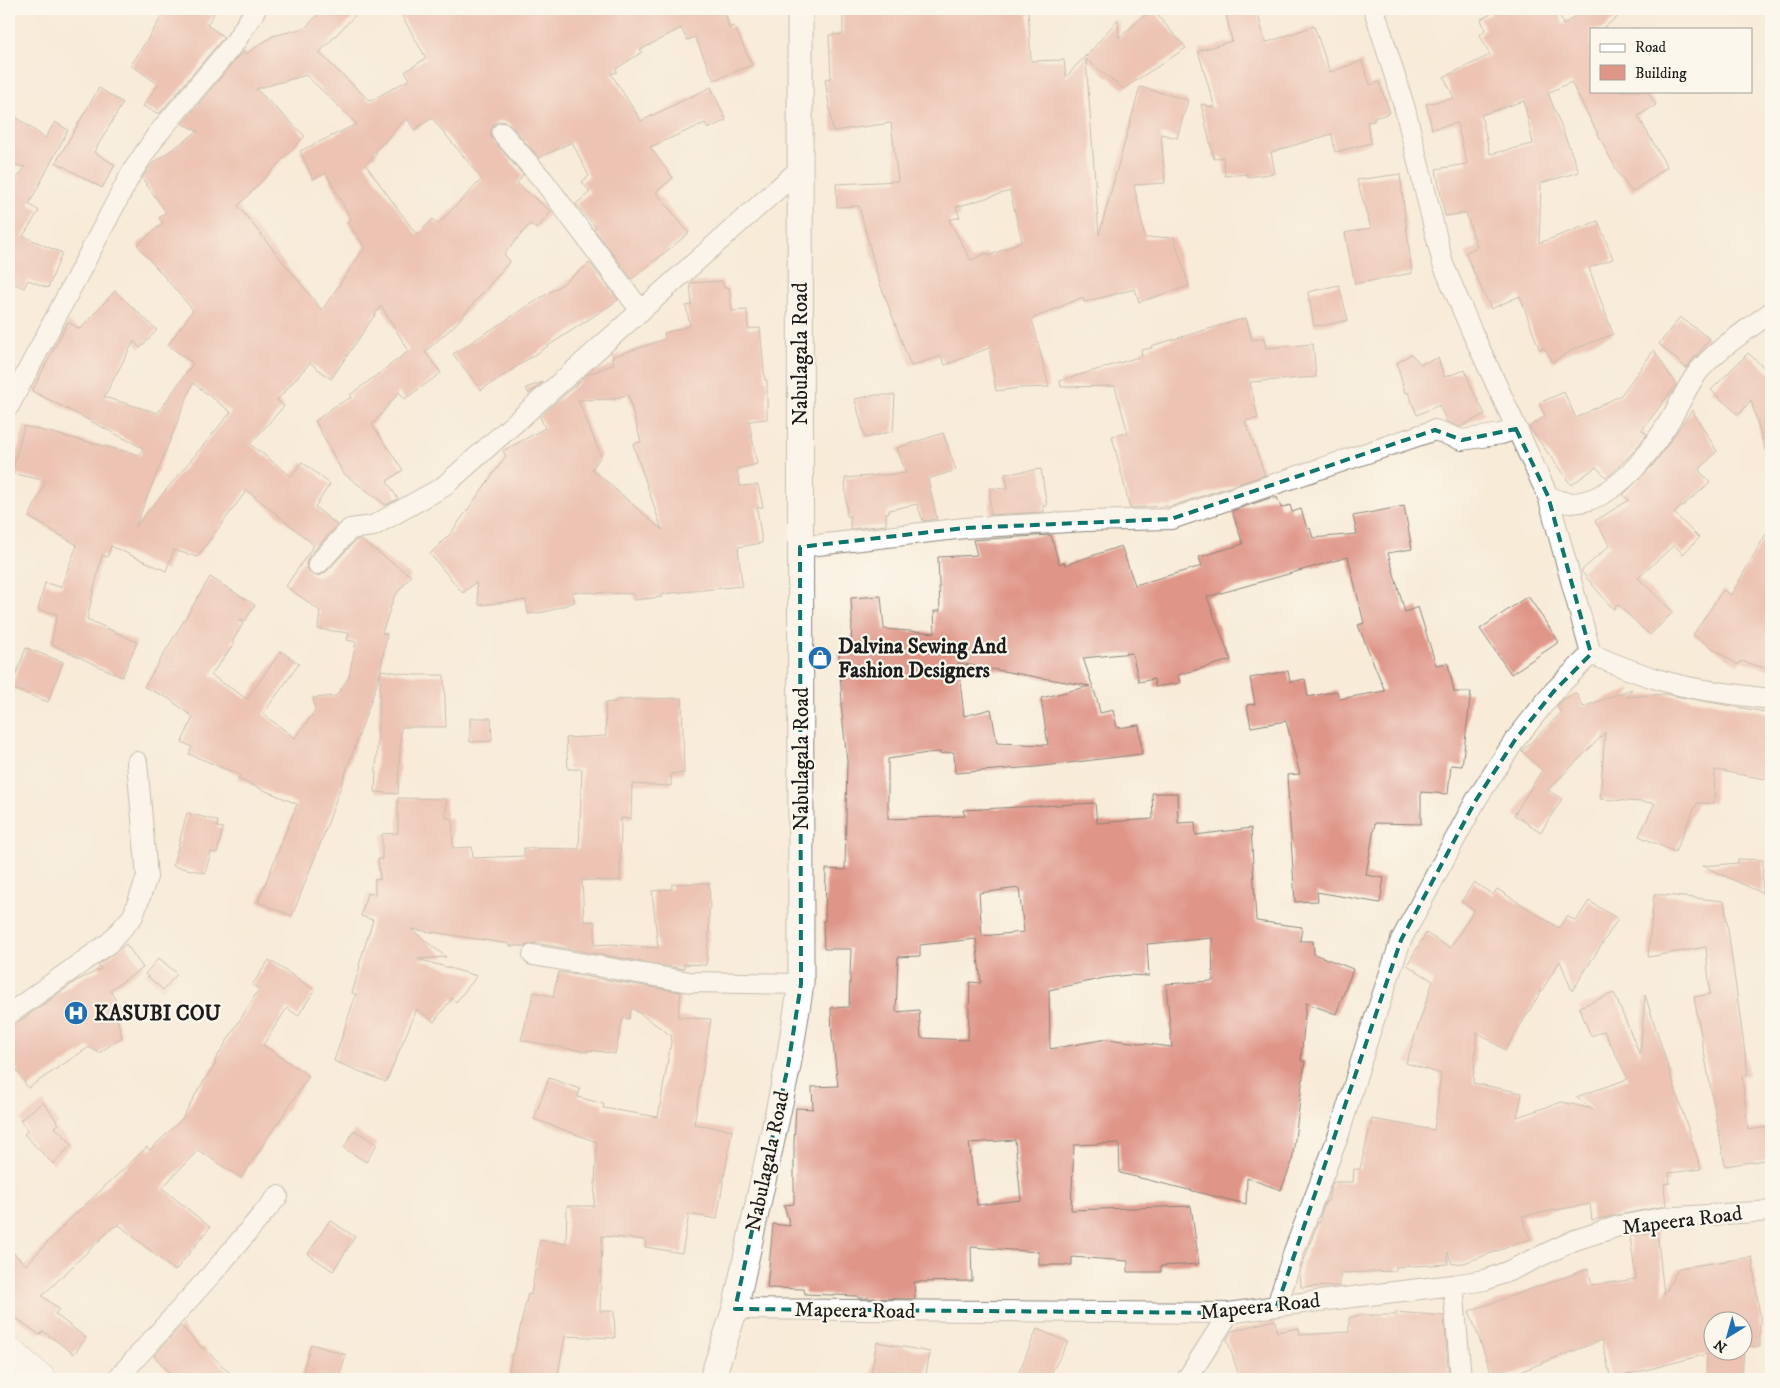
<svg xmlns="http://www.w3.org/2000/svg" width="1780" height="1388" font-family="'IM FELL DW Pica',serif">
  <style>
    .building { fill: #df9588; fill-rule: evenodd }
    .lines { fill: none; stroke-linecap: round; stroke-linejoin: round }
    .minor-casing { stroke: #8a847a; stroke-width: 22 }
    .tertiary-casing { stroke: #8a847a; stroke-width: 27 }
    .secondary-casing { stroke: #8a847a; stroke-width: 29 }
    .minor { stroke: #fff; stroke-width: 20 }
    .tertiary { stroke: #fff; stroke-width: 25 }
    .secondary { stroke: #fff; stroke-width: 28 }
    .marked { fill: none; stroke: #0f766e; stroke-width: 4; stroke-dasharray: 10 6; stroke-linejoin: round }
    .labels { text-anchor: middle; stroke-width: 4.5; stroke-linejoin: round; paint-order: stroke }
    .street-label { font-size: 21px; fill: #1c1c1c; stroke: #fbf7ec }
    .poi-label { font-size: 21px; font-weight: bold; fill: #1c1c1c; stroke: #fbf7ec; text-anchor: start }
  </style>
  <rect width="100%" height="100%" fill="#fbf7ec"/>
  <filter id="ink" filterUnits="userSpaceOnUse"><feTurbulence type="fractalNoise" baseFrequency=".02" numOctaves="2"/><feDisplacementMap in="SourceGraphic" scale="10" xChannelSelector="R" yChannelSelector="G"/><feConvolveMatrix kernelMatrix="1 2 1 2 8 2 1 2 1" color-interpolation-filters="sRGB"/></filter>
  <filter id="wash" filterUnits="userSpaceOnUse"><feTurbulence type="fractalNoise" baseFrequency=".0096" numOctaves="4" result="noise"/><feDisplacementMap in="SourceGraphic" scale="20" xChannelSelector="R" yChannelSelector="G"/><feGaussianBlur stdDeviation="1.12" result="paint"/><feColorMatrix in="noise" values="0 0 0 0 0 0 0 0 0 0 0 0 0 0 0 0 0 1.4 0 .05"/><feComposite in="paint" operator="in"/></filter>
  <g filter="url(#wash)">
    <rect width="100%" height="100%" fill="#f8ebd8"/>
    <g id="blocks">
      <!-- building -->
      <path class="building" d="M167 9H217L207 25 224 37 159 114 143 106 158 84 131 65Z
        M323 9H361L319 53 370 101 410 79 405 72 426 58 398 9H725L729 28 734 26 752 65 714 80 695 37 687 40 681 28 640 50 642 52 616 69 617 72 611 74 641 121 711 87 726 120 708 129 705 123 650 147 673 178 656 192 689 233 632 279 594 229 596 227 576 204 590 192 582 182 589 176 572 142 539 158 511 125 505 122 500 121 494 124 491 130 490 135 493 140 523 175 517 183 551 212 537 229 530 224 504 254 510 261 456 324 425 352 441 373 405 399 399 392 372 425 403 470 387 481 398 499 386 505 343 473 315 421 335 406 352 397 350 395 409 351 381 306 331 379 310 363 277 400 284 406 250 444 291 476 302 462 330 484 315 507 337 525 309 556 306 562 307 567 310 573 316 576 321 575 326 572 356 540H361L411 576 394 597 382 633 387 634 379 678 324 834 292 916 258 902 297 804 238 779 240 775 189 754 192 747 182 742 193 717 168 698 144 687 210 577 255 605 245 621 239 620 243 624 232 642 234 644 211 675 247 699 281 651 299 664 263 714 295 738 315 711 313 698 336 696 349 677 356 642 347 640 349 633 318 629 320 611 286 586 314 545 247 490 197 557 174 550 166 571 111 546 107 557 102 555 87 619 137 642 122 677 51 644 57 614 38 610 45 583 61 587 77 545 29 517 46 481 12 473 24 426 140 455 143 448 32 391 68 322 80 329 115 291 157 330 140 348 134 341 104 397 158 413 193 363 168 345 193 310 137 245 163 223 159 218 166 212 142 178 152 164 198 131 182 124 242 52 246 54 273 36 305 28ZM306 75 357 124 300 151 313 179 326 173 351 219 347 222 365 247 322 310 238 206 305 136 256 89ZM407 118 414 130 432 118 482 179 438 224 433 219 417 235 365 164 377 154 375 151ZM193 383 231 412 135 527Z
        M872 9H1028L1031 61 1064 60 1066 77 1086 55V57L1118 19 1119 38 1152 9 1186 48 1123 89 1086 59 1099 235 1140 87 1188 100 1177 138 1161 134 1165 183 1134 185 1145 238 1174 237 1189 286 1139 302 1135 289 1084 302 1083 297 1032 319 1049 387 1020 388 996 391 989 348 945 365 941 356 911 366 878 278 859 206 837 207 836 184 898 181 891 123 833 131 825 79 831 78 829 35 843 34V12L873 11ZM1010 191 1022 241 989 256 987 253 971 260 949 220 960 217 956 207Z
        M1225 9H1257L1265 43 1314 26 1330 72 1362 61 1370 85 1379 82 1390 113 1374 118V121L1367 122 1371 143 1335 152 1332 134 1271 152 1275 173 1248 177 1247 174 1225 176 1223 157 1214 159 1201 104 1215 108 1198 51 1232 41Z
        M1490 9H1558L1563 25 1584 9H1628L1602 29H1591V91H1647L1656 105 1638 116 1667 167 1632 192 1618 173 1571 82 1548 93 1579 172 1541 183 1539 243 1598 221 1613 259 1589 268 1613 334 1572 350 1553 362 1544 348 1539 349 1520 296 1491 309 1465 253 1477 247 1466 213 1445 216 1436 169 1467 164 1457 123 1432 129 1426 104 1454 98 1444 77 1490 55 1480 35 1485 30 1481 19 1491 14ZM1524 101 1533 144 1490 154 1481 115Z
        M99 88 123 103 94 152 115 165 102 188 56 162Z
        M9 112 45 138 55 122 68 130 29 204 39 211 23 236 62 253 48 288 28 280 24 288 9 281V191L25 167 9 164Z
        M1400 174 1412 273 1355 284 1345 233 1371 228 1357 180Z
        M590 263 618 300 481 390 453 354 561 285Z
        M722 281 724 288 729 287 732 311 747 310 748 329 760 328 765 380H767V419L749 421 757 464 737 469 740 486 758 485 763 507 757 508 762 543 738 547 742 586 662 594V597L634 600V594L572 592 575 602 545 612 528 614 526 600 479 605 476 582 463 593 430 554 451 533 506 456 503 451 545 428 540 417 587 375 614 364 612 357 665 339 664 333 690 326 686 306 692 305 690 283ZM628 394 641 442 633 444 662 530 592 469 601 456 578 400 614 399Z
        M1339 285 1348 320 1326 325 1314 326 1308 292Z
        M1680 317 1710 339 1686 368 1659 344Z
        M1246 318 1252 340 1264 338 1266 348 1313 344 1316 377 1250 382 1258 418 1245 421 1265 475 1169 507 1166 506 1130 508 1112 436 1128 433 1115 386 1061 387 1060 381 1142 356 1141 350 1152 348 1151 346Z
        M1654 350 1676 385 1642 430 1647 434 1634 451 1610 475 1606 477 1596 467 1571 485 1529 427 1545 416 1539 403 1564 392 1576 418 1621 395Z
        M1748 353 1771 374V449L1765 450 1751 400 1739 415 1711 390Z
        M1411 354 1421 364 1438 358 1444 377 1465 370 1472 389 1485 414 1460 427 1447 422 1439 405 1417 415 1408 392 1405 393 1397 363Z
        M543 382 529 394 526 388Z
        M876 395H895L893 431 865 438 855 399Z
        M1692 410 1717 451 1699 470 1710 483 1674 513 1699 538 1683 554 1674 545 1638 578 1673 612 1650 635 1618 605 1613 609 1581 571 1610 545 1595 521 1629 500 1623 495 1653 465Z
        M943 433 956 470 928 479 937 519 923 521 917 504 889 510V513H886V525L850 529V516H847L845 478 906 473 897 448Z
        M1041 469 1047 506H1043L1044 512 990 515V488L1008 489 1005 474Z
        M1273 497 1274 499 1277 497 1281 508 1290 505 1292 512 1301 509 1307 529 1310 528 1313 538 1357 534 1353 516 1404 506 1412 549 1388 553 1405 612 1418 607 1436 665 1448 663 1454 692H1471L1462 766 1451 765 1448 794 1421 792V824L1375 823 1366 875 1384 878 1380 903 1317 892 1318 901 1295 902 1287 775 1300 774 1286 721 1251 727 1247 705 1255 704 1250 678 1288 671 1290 682 1305 679 1308 697 1337 691 1339 699 1385 691 1358 625 1364 623 1348 557 1207 597 1231 660 1178 675 1180 683 1155 687 1154 679 1139 682 1132 653 1083 658 1097 699 1100 713 1113 710 1117 728 1139 725 1142 754 1035 767 955 773 954 752 940 754V752L928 753 888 759V819L965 816 963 810 1095 803 1097 823 1153 819 1152 793H1177L1178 823 1195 822 1196 835 1251 828 1256 921 1302 927 1300 941H1313L1314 954 1353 969 1336 1014 1306 1003 1301 1061H1305L1292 1162 1281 1190 1247 1178 1246 1204 1120 1173 1119 1143 1074 1145 1071 1210 1191 1206 1199 1264 1161 1266V1272H1128V1261L1072 1257V1265H1039V1252L971 1247 972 1281 914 1282 915 1299 858 1298V1296L805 1294 804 1289 767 1288 773 1224 790 1226 784 1205 794 1204V1142L796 1108 813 1109 812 1087 838 1086 832 1034 831 1008 849 1007 851 949H824L823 921H825L826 869 845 870 847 761 841 704H842L839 653 851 651 852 619 851 598 881 596 884 629 935 633 934 611H940L938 557 977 555 973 540 1051 535 1059 564 1064 562 1065 565 1121 546 1135 585 1202 566 1199 557 1243 544 1232 511ZM958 663 1036 677 1090 686 1041 698 1048 745 997 743 991 709 964 716ZM1019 888 1024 932 982 936 979 893ZM1212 938 1213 981 1166 984 1172 1047 1107 1039 1050 1049 1049 990 1104 978 1128 975 1149 976 1147 944ZM976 939 981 983 970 982 968 1040 921 1038 919 1010 896 1012 898 957 920 956V945ZM1015 1140 1021 1200 977 1205 969 1143Z
        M1771 525V670L1741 661 1738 665 1693 635 1723 590 1731 595Z
        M1528 596 1559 642 1511 674 1480 629Z
        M26 648 63 662 48 702 11 688Z
        M381 670 413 675H444L446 727H401L398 794 375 792Z
        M1632 689 1627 697 1664 694 1771 713V780L1715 770 1714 803H1697L1675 852 1639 836 1655 803 1600 799 1605 732 1601 737 1548 790 1562 799 1541 832 1514 815 1542 770 1522 751 1561 713 1557 706 1561 701 1576 693 1583 707Z
        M682 698 684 773 671 774V786L632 784 631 819 621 818 620 881 582 880 584 921 595 922V945L611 944 658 948 652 891 672 889V884L709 883 710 908H709V942H708L706 965 684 964V969L535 943 525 946H510V944L411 929 446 957 418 959 477 976 456 1002 452 998 434 1022 417 1009 386 1082 334 1061 356 994 352 993 360 966 359 965 373 920 361 916 367 893 375 895V879L380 880 378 859H382V834L398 833V798L446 799V818H452L453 848 472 847 473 858 524 856V848L579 849 582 769H568L566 738 606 736 605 703 616 702V700Z
        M470 718H491L492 741 470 742Z
        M187 813 218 821 217 827 223 828 217 853 211 852 205 873 173 866Z
        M1738 859 1763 860 1762 893 1703 866 1738 863Z
        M1474 882 1493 895 1497 889 1559 928 1567 916 1576 921 1589 901 1618 919 1572 991 1560 961 1505 1050 1477 1032 1473 1083 1522 1093 1517 1117 1562 1102 1593 1109 1576 1097 1628 1079 1604 1031 1591 1036 1579 1007 1614 993 1640 1055 1645 995 1701 1169 1669 1173 1670 1183 1664 1184 1666 1206 1592 1220 1590 1204 1522 1216 1530 1239 1464 1263 1452 1264 1448 1252V1264L1396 1267V1271L1340 1273V1286L1301 1287 1300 1271 1318 1222 1320 1223V1216L1326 1201H1328L1329 1194 1333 1182H1353L1354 1169H1360L1372 1119 1434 1130 1441 1074 1406 1063 1433 981 1407 965 1426 933 1450 948 1474 910 1461 902Z
        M1654 894 1724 901 1748 1075 1742 1076 1748 1130 1769 1127 1771 1159 1725 1166 1694 997 1710 994 1706 947 1648 957Z
        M126 944 143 968 110 990 120 1008 116 1015 122 1037 99 1053 89 1047 28 1088 9 1057V1026L16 1024 76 981 101 969 98 965Z
        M159 958 177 974 163 990 145 974Z
        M269 960 315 990 298 1016 287 1008 263 1045 309 1076 241 1178 198 1150 162 1188 210 1227 175 1271 118 1224 115 1227 114 1226 42 1296 59 1309 55 1314 86 1338 74 1354 43 1331 40 1335 9 1313V1249L26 1265 69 1220 147 1147 150 1150 182 1119 198 1090 216 1063 214 1062 259 989 252 985Z
        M559 972 681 992 678 1017 711 1019 694 1124 732 1130 717 1219 689 1214 682 1253 645 1247 646 1240 602 1236 600 1311H614L615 1338 565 1336 557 1379H508L512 1353 514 1354 528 1294 531 1295 540 1240 566 1244 567 1206H594L597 1142 534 1119 549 1078 580 1089 578 1097 604 1104 603 1108 658 1117 672 1036 632 1008 629 1019 623 1018 615 1054 598 1051 587 1050V1052L521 1040 534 992 554 997V991Z
        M43 1102 59 1124 55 1127 72 1144 53 1164 24 1134 28 1131 20 1120Z
        M354 1130 377 1144 366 1162 344 1148Z
        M330 1220 355 1237 333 1271 308 1254Z
        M1657 1231 1664 1295 1679 1268 1752 1257 1760 1317V1347L1744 1346 1742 1379H1706L1707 1354 1611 1379 1602 1340 1501 1379H1494L1469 1311 1588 1269 1592 1285 1636 1279 1630 1236ZM1712 1320H1742V1350H1712Z
        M1396 1312 1444 1316 1449 1379H1240L1227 1339 1232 1331 1275 1320 1277 1332 1299 1328 1300 1335 1349 1332V1318L1359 1315H1396Z
        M181 1326 202 1348 203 1347 236 1379H175L154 1356Z
        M1037 1329 1068 1342 1048 1379H1016Z
        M877 1342 930 1352 925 1379H870Z
        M311 1344 346 1355 338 1379H314L301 1376Z"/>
    </g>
  </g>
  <g filter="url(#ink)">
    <use href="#blocks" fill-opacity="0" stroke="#8a847a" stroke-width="1"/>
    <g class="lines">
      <!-- minor casing -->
      <g class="minor-casing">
        <path id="minor" d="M502 133 543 180 641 311
          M9 406 132 172 156 136 235 42 256 9
          M1548 496C1555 499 1563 503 1570 503 1616 503 1652 450 1673 415 1681 401 1688 385 1698 372 1718 348 1746 331 1771 312
          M800 547 965 528 1086 521 1171 519 1435 430 1462 440 1501 434 1516 429
          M318 564 350 529 373 526 443 487 801 168
          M1591 654C1614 664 1637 673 1660 680 1696 691 1734 694 1771 699
          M533 955 690 982 801 984
          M9 1014 109 943 133 916 147 877 137 762
          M1453 1285 1461 1379
          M1277 1306 1294 1251 1339 1134 1369 1035 1401 940 1476 800 1515 740 1554 691 1591 654 1548 496 1472 332 1443 264 1405 109 1374 9
          M735 1309 1229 1313 1277 1306 1453 1285 1485 1280 1509 1271 1575 1240 1619 1226 1661 1218 1771 1211
          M117 1379 217 1268 278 1196
          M1187 1379 1229 1313"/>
      </g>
      <!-- tertiary casing -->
      <g class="tertiary-casing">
        <path id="tertiary" d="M712 1379 735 1309 788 1066 801 984 800 9"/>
      </g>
      <!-- secondary casing -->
      <g class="secondary-casing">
        <path id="secondary" d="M9 1351 42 1379"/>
      </g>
      <!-- minor -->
      <use href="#minor" class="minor"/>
      <!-- tertiary -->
      <use href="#tertiary" class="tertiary"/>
      <!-- secondary -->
      <use href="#secondary" class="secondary"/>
    </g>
  </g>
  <!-- marked area -->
  <path d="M0 0H1780V1388H0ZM1516 429 1548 496 1591 654 1554 691 1515 740 1476 800 1401 940 1277 1306 1229 1313 735 1309 788 1066 801 984 800 547 965 528 1171 519 1435 430 1462 440Z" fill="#f8ebd8" fill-opacity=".55" fill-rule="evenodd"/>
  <path class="marked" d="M1516 429 1548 496 1591 654 1554 691 1515 740 1476 800 1401 940 1277 1306 1229 1313 735 1309 788 1066 801 984 800 547 965 528 1171 519 1435 430 1462 440Z"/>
  <!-- icons -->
  <defs>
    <g id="shop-disc" transform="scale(1.25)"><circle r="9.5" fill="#1f6fb2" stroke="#fbf7ec"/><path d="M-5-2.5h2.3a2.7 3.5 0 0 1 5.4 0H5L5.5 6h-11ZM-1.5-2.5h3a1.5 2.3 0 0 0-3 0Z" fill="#fff"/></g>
    <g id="hospital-disc" transform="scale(1.25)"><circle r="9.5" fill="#1f6fb2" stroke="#fbf7ec"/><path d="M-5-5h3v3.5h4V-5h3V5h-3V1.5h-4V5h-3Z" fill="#fff"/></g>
  </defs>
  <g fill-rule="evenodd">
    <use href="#shop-disc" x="820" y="658"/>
    <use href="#hospital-disc" x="76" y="1013"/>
  </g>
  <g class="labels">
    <!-- street labels -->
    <g class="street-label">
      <text transform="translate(800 354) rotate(-90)" y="7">Nabulagala Road</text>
      <text transform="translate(801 759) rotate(-90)" y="7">Nabulagala Road</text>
      <text transform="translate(767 1161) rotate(-78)" y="7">Nabulagala Road</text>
      <text transform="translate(1682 1220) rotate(-7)" y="7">Mapeera Road</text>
      <text transform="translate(1260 1306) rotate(-6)" y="7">Mapeera Road</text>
      <text transform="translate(855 1310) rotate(1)" y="7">Mapeera Road</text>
    </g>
    <!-- poi labels -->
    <g class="poi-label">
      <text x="838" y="653">Dalvina Sewing And<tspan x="838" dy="24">Fashion Designers</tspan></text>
      <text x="94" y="1020">KASUBI COU</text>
    </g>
  </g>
  <!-- margin -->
  <rect width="1780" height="1388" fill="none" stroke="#fbf7ec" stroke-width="30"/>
  <!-- legend -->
  <rect x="1590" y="28" width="162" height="65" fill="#fbf7ec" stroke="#a29f99"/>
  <rect x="1600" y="44" width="25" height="8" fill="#ffffff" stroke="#a29f99"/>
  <text x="1635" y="52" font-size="15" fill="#1c1c1c">Road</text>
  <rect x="1600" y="65" width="25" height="15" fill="#df9588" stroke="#a29f99"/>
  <text x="1635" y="78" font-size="15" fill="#1c1c1c">Building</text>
  <!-- north arrow -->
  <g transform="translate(1728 1336) rotate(217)"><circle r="24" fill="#fbf7ec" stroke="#a29f99"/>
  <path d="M0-4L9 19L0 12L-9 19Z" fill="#1f6fb2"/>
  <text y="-8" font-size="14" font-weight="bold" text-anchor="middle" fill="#1c1c1c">N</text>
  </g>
</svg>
